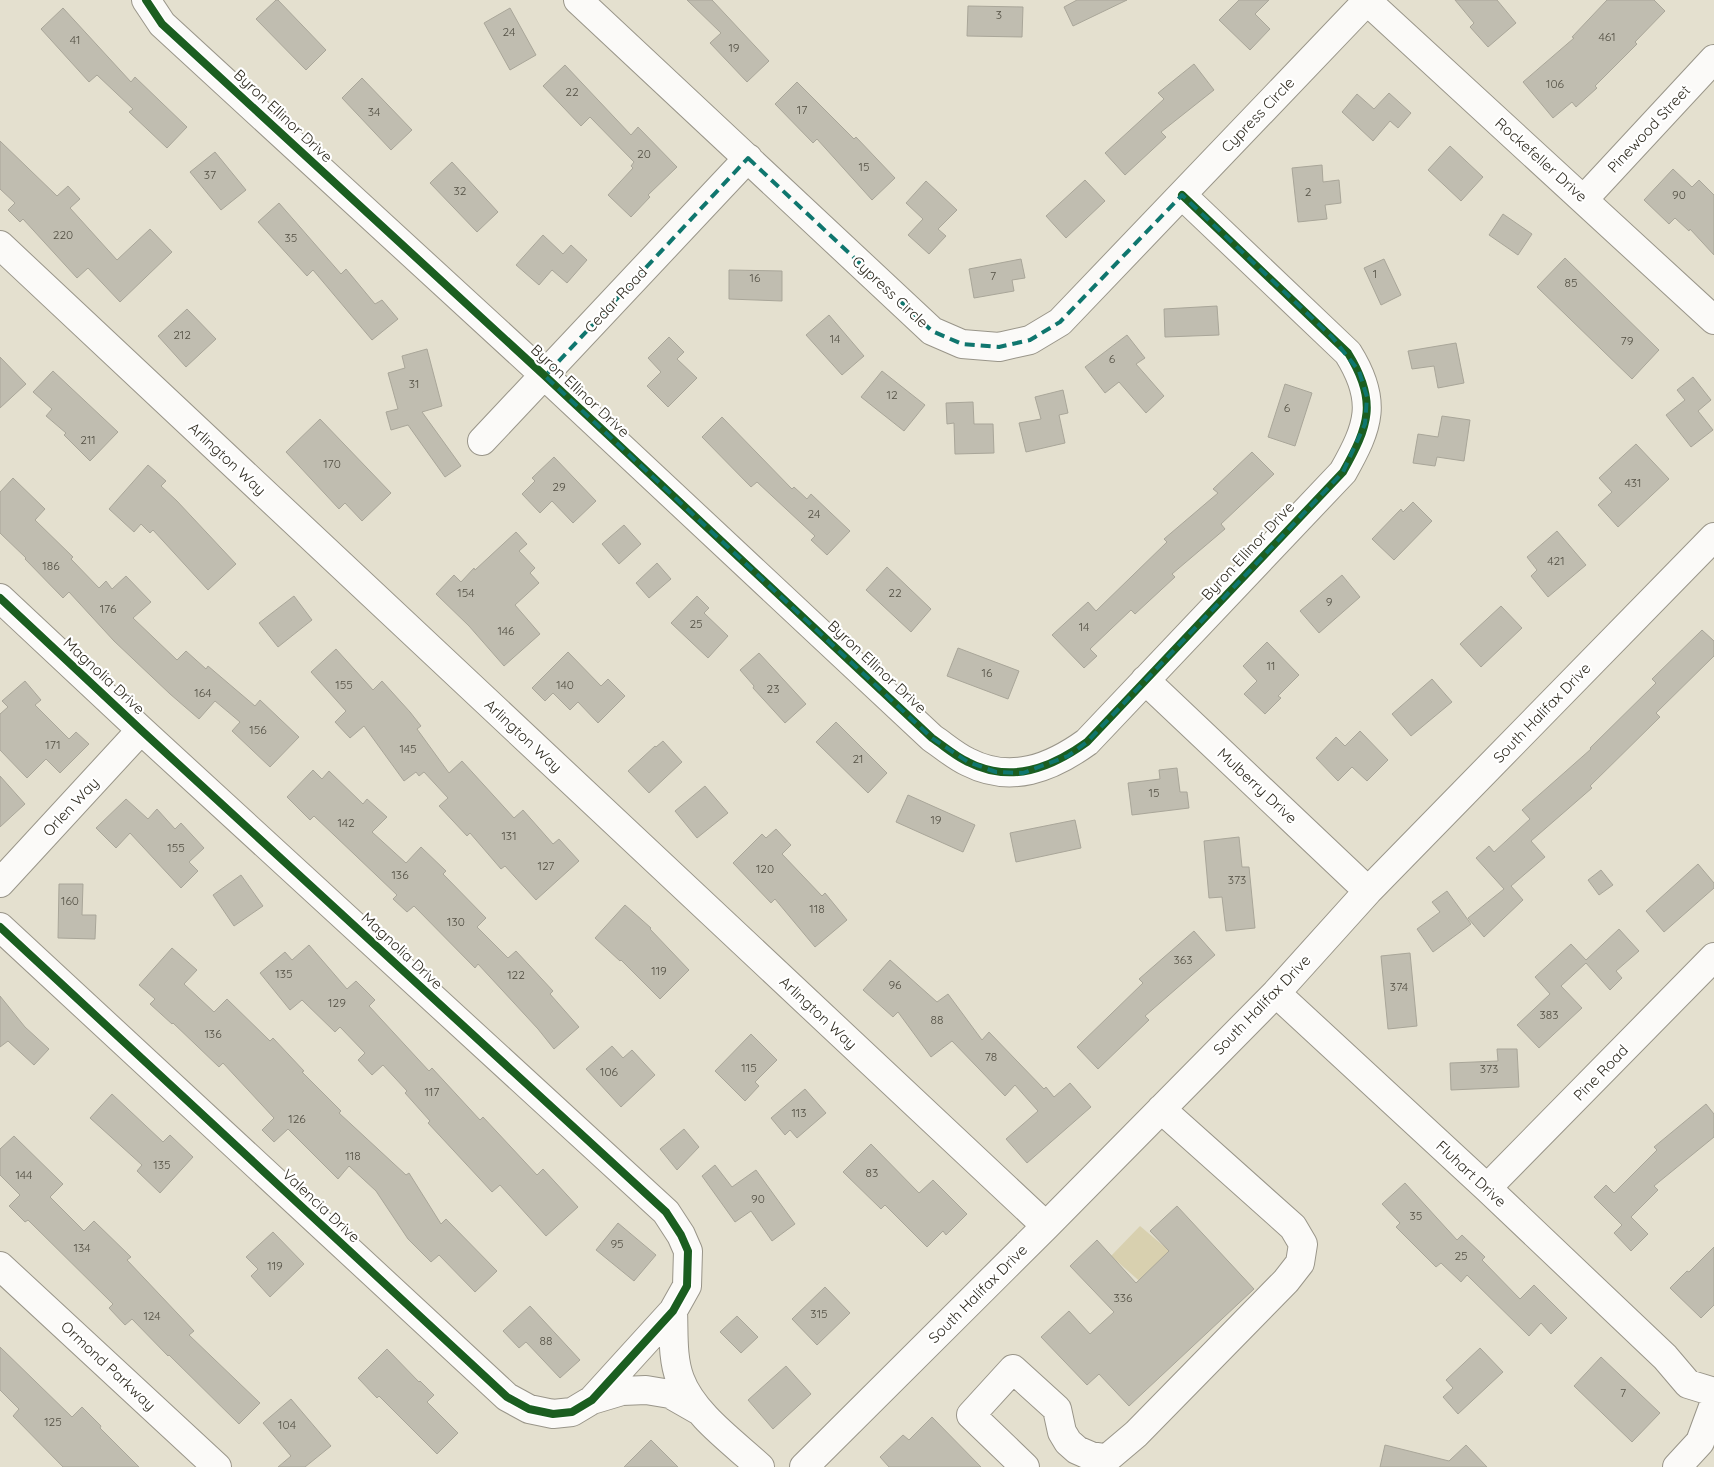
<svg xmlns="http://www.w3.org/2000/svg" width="1714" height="1467" font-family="Quicksand,sans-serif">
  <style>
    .green { fill: #d8d0af }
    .building { fill: #c0bdb0; stroke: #a9a699 }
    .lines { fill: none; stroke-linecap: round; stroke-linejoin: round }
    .minor-casing { stroke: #999589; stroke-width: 30 }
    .minor { stroke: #fbfaf8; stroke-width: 28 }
    .cycleway-casing { stroke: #fff; stroke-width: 11 }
    .cycleway { stroke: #1b5e20; stroke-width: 8 }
    .marked { fill: none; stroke: #0f766e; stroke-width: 4; stroke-dasharray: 10 6; stroke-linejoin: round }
    .labels { text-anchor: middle; stroke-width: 4.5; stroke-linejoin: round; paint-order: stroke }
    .number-label { font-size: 12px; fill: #535044 }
    .street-label { font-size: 15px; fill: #2f2b20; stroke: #fff }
  </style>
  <rect width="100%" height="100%" fill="#e4e0cf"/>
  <!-- green -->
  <path class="green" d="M1140 1226 1173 1254 1144 1285 1111 1256Z"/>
  <!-- building -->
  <path class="building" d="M276 0H278L326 50 306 70 256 19Z
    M687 0H712L769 61 747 82 710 43 721 33Z
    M1077 0H1127L1073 26 1064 7Z
    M1239 0H1269L1255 14 1270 29 1250 50 1219 20Z
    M1455 0H1497L1516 23 1488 47 1470 27 1474 23Z
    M1607 0H1654L1665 11 1635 42 1637 44 1595 86 1597 88 1576 107 1572 102 1553 118 1523 82 1574 38 1572 37Z
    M968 6 1023 7 1022 37 967 36Z
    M63 8 131 82 135 77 187 127 167 148 129 112 133 109 97 75 89 82 41 29Z
    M510 8 536 55 510 70 484 23Z
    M1194 64 1214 90 1161 132 1166 137 1125 175 1105 153 1164 99 1158 93Z
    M565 65 631 135 638 127 677 167 648 195 650 197 631 217 608 195 633 168 631 166 634 162 590 117 581 126 543 86Z
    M362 78 412 130 391 150 342 98Z
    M797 82 854 139 856 137 895 178 872 200 817 139 813 143 775 104Z
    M1389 93 1411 113 1398 128 1390 121 1373 141 1342 112 1357 94 1374 109Z
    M0 141 57 196 68 186 80 199 70 208 117 260 150 229 172 252 120 302 88 268 77 278 23 219 20 222 8 210 15 203 0 189Z
    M1450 146 1483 177 1461 201 1428 170Z
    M215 152 246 190 221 210 190 172Z
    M452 162 498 212 477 232 430 183Z
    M1322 165 1323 182 1339 180 1341 203 1325 205 1327 219 1298 222 1292 168Z
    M1673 169 1692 187 1699 180 1714 195V255L1690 229 1689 231 1675 218 1669 224 1644 200Z
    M1085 180 1105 201 1066 238 1046 216Z
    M926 181 957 210 938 229 946 236 929 254 908 235 923 219 906 203Z
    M279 203 341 274 346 269 375 304 382 300 398 319 372 340 313 270 307 276 258 222Z
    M1503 214 1532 234 1518 255 1489 235Z
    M543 235 563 254 571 245 587 260 567 283 552 270 539 285 516 265Z
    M1565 258 1659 350 1632 379 1537 287Z
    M1021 259 1025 278 1012 280 1014 291 974 298 969 269Z
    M1384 259 1401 295 1381 305 1364 268Z
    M729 270 782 271V301L729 299Z
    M1217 306 1219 335 1165 337 1164 309Z
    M187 309 216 339 186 367 158 336Z
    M829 315 864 356 842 375 806 335Z
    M1127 335 1145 358 1136 364 1164 396 1146 413 1119 382 1105 393 1085 367Z
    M669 337 684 352 677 359 697 378 668 407 647 386 661 372 648 358Z
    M1456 343 1464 383 1438 388 1434 366 1412 369 1408 351Z
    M427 349 442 406 422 412 461 466 445 477 408 425 391 430 386 412 398 409 388 373 405 368 402 356Z
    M0 357 26 384 0 408Z
    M53 371 118 432 90 461 64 435 66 433 46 416 52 409 33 392Z
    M882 371 925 405 904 431 861 397Z
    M1693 377 1711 400 1698 411 1713 430 1691 447 1666 415 1685 400 1677 390Z
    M1285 384 1312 393 1295 446 1268 437Z
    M1063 390 1068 413 1059 415 1065 443 1026 452 1019 423 1041 419 1035 397Z
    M973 402 974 424H993L994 453 955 454 954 423 947 424 946 403Z
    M1442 416 1470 420 1464 461 1437 457 1435 466 1413 463 1418 434 1438 437Z
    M722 417 792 489 794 487 807 499 811 494 850 531 827 555 811 540 815 536 757 482 751 487 702 437Z
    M320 419 391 493 362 521 345 503 339 509 286 452Z
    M1636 444 1669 479 1618 527 1598 505 1612 492 1599 478Z
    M1252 452 1274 474 1221 524 1225 529 1172 574 1175 577 1135 614 1131 610 1090 649 1097 656 1084 668 1052 635 1088 602 1096 611 1167 542 1164 539 1218 493 1213 489Z
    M554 457 596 501 573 523 552 501 540 513 522 494 535 481 532 478Z
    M148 465 166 481 161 486 177 501 236 564 208 590 153 530 150 533 141 524 134 532 109 509Z
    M13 478 45 509 35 520 73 557 71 559 99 588 106 581 112 589 126 576 151 602 133 618 177 660 186 651 206 669 208 666 255 706 260 700 299 737 270 767 232 731 240 722 215 701 199 719 170 694 114 641 69 592 63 598 25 559 26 558 0 533V492Z
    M1413 502 1432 521 1394 560 1372 539 1401 509 1403 512Z
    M624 525 641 544 619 564 602 544Z
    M1557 531 1586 565 1548 597 1531 576 1537 570 1527 557Z
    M516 532 527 544 519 551 535 568 530 573 539 583 515 605 540 634 504 666 469 626 436 594 454 575 461 582 474 568 475 570Z
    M657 563 671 579 649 598 636 583Z
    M887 567 931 609 911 632 866 590Z
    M1342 575 1360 597 1319 633 1300 611Z
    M294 596 312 620 278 647 259 623Z
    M697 596 709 608 704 613 728 636 708 658 671 623Z
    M1501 606 1522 628 1481 667 1460 644Z
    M1702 630 1714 641V656L1656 713 1660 717 1590 786 1592 788 1531 841 1545 857 1511 886 1523 900 1484 937 1468 918 1504 889 1476 858 1489 846 1494 852 1530 819 1522 810 1591 749 1590 748 1656 683 1652 679Z
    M1267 642 1299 675 1278 696 1281 698 1265 714 1244 694 1257 681 1243 666Z
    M958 648 1019 671 1008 699 947 676Z
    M336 649 373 690 382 681 410 712 421 726 417 729 449 773 462 761 514 818 523 810 553 844 559 839 579 861 536 900 505 866 501 869 470 833 467 836 439 806 448 798 424 772 419 776 416 772 404 781 364 726 350 738 335 722 346 711 311 672Z
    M568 652 601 686 608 679 625 696 598 723 578 702 570 710 553 693 545 701 532 688Z
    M759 653 806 704 785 723 753 688 754 686 740 670Z
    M1432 679 1452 702 1411 736 1392 714Z
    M25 681 41 700 35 705 69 739 76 732 89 744 60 773 46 759 27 778 0 750V714L8 707 2 701Z
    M836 722 887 773 868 793 816 742Z
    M1360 731 1388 760 1367 781 1352 767 1338 781 1316 758 1336 737 1345 746Z
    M663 741 682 762 649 793 628 771 655 746 656 747Z
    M1177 768 1180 792H1187L1189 808 1132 815 1128 783 1160 779 1159 770Z
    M313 770 322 779 329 771 363 804 367 799 387 817 372 832 406 863 421 847 446 871 443 874 486 918 477 927 508 958 516 951 553 991 550 994 579 1027 554 1049 538 1029 478 964 475 968 414 906 407 912 393 899 397 895 314 816 310 820 287 797Z
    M0 776 25 804 0 827Z
    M705 786 728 813 697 838 675 811Z
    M908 795 975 825 963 852 896 822Z
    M126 799 148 819 157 809 175 829 181 823 204 848 189 862 198 871 181 888 130 833 116 848 96 828Z
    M1075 820 1081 848 1016 862 1010 833Z
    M776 829 791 845 782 854 822 896 825 893 847 920 815 947 775 899 771 903 733 863 762 834 766 838Z
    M1239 837 1242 867H1249L1255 928 1226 931 1222 897 1209 898 1204 841Z
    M1698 864 1714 883V888L1664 932 1646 911Z
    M1601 870 1613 885 1599 895 1588 880Z
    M241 875 263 906 234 926 213 895Z
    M59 884H83L82 915H96L95 939 58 938Z
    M1447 891 1471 924 1433 952 1417 929 1440 912 1432 902Z
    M625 905 651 928 650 929 689 970 660 999 621 960 620 961 595 938Z
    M1619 929 1639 951 1616 971 1622 978 1610 990 1586 963 1561 986 1582 1008 1539 1048 1517 1025 1550 994 1535 977 1571 944 1586 960Z
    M1194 931 1215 955 1145 1016 1149 1020 1098 1069 1077 1047 1143 983 1139 979Z
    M309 945 347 989 356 981 375 1000 369 1006 429 1071 432 1068 480 1120 483 1117 537 1175 543 1169 578 1207 546 1236 500 1185 492 1192 428 1123 430 1121 405 1093 407 1091 383 1065 372 1075 358 1060 365 1053 340 1027 335 1032 302 1000 290 1010 260 973 285 952 292 960Z
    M172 948 197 970 184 984 214 1012 227 999 270 1041 273 1038 304 1071 302 1072 341 1111 339 1113 406 1175 409 1173 441 1224 446 1219 497 1271 475 1292 439 1255 431 1262 408 1239 376 1191 349 1166 338 1179 288 1129 274 1142 262 1130 274 1118 223 1063 219 1067 173 1023 172 1024 150 1004 155 999 139 985Z
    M1410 953 1417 1026 1388 1029 1381 956Z
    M890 960 937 1002 948 994 982 1040 989 1032 1044 1089 1046 1087 1054 1097 1070 1083 1091 1107 1027 1163 1006 1139 1038 1111 1015 1085 1005 1096 952 1041 931 1057 898 1012 893 1017 863 990Z
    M0 996 25 1027 49 1049 34 1065 8 1041 0 1047Z
    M751 1034 777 1060 755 1082 759 1086 745 1101 715 1071Z
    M612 1046 623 1058 632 1050 655 1075 621 1107 586 1069Z
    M1497 1049H1517L1519 1087 1451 1090 1450 1063 1498 1061Z
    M805 1089 826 1113 797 1138 790 1130 785 1135 771 1118Z
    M112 1094 163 1142 170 1135 193 1157 160 1193 137 1171 142 1165 90 1118Z
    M1706 1104 1714 1114V1137L1654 1186 1658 1190 1631 1217 1648 1234 1631 1251 1614 1233 1622 1225 1594 1197 1606 1185 1614 1193 1657 1150 1654 1147Z
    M684 1129 699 1147 677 1170 660 1149Z
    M14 1136 63 1184 50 1197 84 1231 94 1221 131 1257 127 1260 194 1331 189 1335 260 1403 239 1424 169 1355 168 1356 132 1319 125 1325 109 1308 113 1304 28 1220 25 1222 9 1206 20 1195 0 1175V1149Z
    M871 1144 919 1193 933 1180 967 1214 946 1235 943 1231 927 1247 885 1205 881 1209 843 1172Z
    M715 1165 732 1187 756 1170 795 1224 772 1241 751 1211 735 1222 702 1176Z
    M1405 1183 1457 1240 1462 1235 1485 1257 1482 1260 1520 1299 1534 1285 1567 1318 1551 1334 1541 1323 1529 1336 1467 1275 1461 1282 1441 1263 1436 1267 1396 1227 1400 1223 1382 1204Z
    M1177 1206 1254 1289 1129 1406 1099 1374 1087 1385 1041 1337 1069 1311 1090 1334 1114 1312 1070 1266 1097 1240 1136 1283 1169 1251 1150 1231Z
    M618 1223 656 1255 634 1281 596 1250Z
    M273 1232 304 1264 270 1297 251 1276 258 1269 246 1257Z
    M1714 1247V1305L1701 1318 1670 1288 1687 1271 1689 1272Z
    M825 1287 850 1313 817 1345 792 1319Z
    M530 1306 580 1360 560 1378 526 1342 519 1348 503 1331Z
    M737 1316 758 1337 741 1353 720 1332Z
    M0 1347 72 1417 82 1407 101 1426 100 1428 139 1467H63L13 1416 19 1409 0 1390Z
    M1480 1348 1503 1372 1458 1414 1443 1397 1453 1388 1446 1380Z
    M387 1349 419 1382 420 1381 434 1395 427 1402 458 1433 437 1454 379 1396 377 1398 358 1378Z
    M1601 1357 1660 1413 1632 1442 1574 1386Z
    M786 1366 811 1394 773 1429 748 1400Z
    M291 1399 331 1446 305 1467H278L291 1456 263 1423Z
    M932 1417 981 1467H889L880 1457 903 1435 909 1440Z
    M651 1440 678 1467H624Z
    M1385 1445 1449 1461 1466 1445 1487 1467H1380Z"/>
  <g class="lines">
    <!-- minor casing -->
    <g class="minor-casing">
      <path id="minor" d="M146 0 162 24 545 376 932 738C944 746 955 756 968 762 1011 784 1051 768 1087 742L1343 472C1369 426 1378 401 1348 353L1182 195
        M578 0 932 331 962 344 999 347 1030 340 1060 322 1367 1
        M1366 0 1714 320
        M1584 199 1714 59
        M0 245 1046 1226
        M482 441 748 158
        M0 598 141 730 666 1212 681 1235 688 1251 687 1286 673 1311 592 1400 572 1412 553 1414 529 1409 507 1397 0 927
        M1145 680 1368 891
        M0 883 141 730
        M1276 993 1487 1188 1665 1357 1688 1384 1714 1392
        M1487 1188 1714 957
        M0 1266 217 1467
        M673 1311C674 1333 672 1358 680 1379 693 1414 733 1442 760 1467
        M592 1400 622 1391 646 1390 670 1394 698 1410
        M804 1467 1046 1226 1276 993 1368 891 1714 537
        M1025 1467 971 1415 1013 1369 1057 1409 1062 1432 1068 1442 1077 1450 1091 1456 1105 1458
        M1097 1467 1136 1434 1286 1281 1300 1263 1303 1244 1293 1227 1161 1109
        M1677 1467 1700 1442 1714 1404"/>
    </g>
    <!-- minor -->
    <use href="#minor" class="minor"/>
    <!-- cycleway casing -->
    <g class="cycleway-casing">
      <path id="cycleway" d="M146 0 162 24 545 376 932 738C944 746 955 756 968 762 1011 784 1051 768 1087 742L1343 472C1369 426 1378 401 1348 353L1182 195
        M0 598 141 730 666 1212 681 1235 688 1251 687 1286 673 1311 592 1400 572 1412 553 1414 529 1409 507 1397 0 927"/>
    </g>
    <!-- cycleway -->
    <use href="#cycleway" class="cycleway"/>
  </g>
  <!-- marked area -->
  <path class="marked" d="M748 158 932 331 962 344 999 347 1030 340 1060 322 1182 195 1332 337 1359 371 1367 397 1365 424 1343 472 1087 742 1068 756 1023 773 996 772 968 762 932 738 545 376Z"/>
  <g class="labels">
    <!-- number labels -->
    <g class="number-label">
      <text x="999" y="19">3</text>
      <text x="509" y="36">24</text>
      <text x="1607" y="41">461</text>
      <text x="75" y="44">41</text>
      <text x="734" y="52">19</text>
      <text x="1555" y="88">106</text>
      <text x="572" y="96">22</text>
      <text x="802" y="114">17</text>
      <text x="374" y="116">34</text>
      <text x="644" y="158">20</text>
      <text x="864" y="171">15</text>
      <text x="210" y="179">37</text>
      <text x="460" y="195">32</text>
      <text x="1308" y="196">2</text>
      <text x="1679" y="199">90</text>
      <text x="63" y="239">220</text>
      <text x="291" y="242">35</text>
      <text x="1375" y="278">1</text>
      <text x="993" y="280">7</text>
      <text x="755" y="282">16</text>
      <text x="1571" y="287">85</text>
      <text x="182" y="339">212</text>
      <text x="835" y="343">14</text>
      <text x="1627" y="345">79</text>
      <text x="1112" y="363">6</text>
      <text x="414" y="388">31</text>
      <text x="892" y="399">12</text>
      <text x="1287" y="412">6</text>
      <text x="88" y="444">211</text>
      <text x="332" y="468">170</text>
      <text x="1633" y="487">431</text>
      <text x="559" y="491">29</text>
      <text x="814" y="518">24</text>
      <text x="1556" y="565">421</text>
      <text x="51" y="570">186</text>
      <text x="466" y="597">154</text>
      <text x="895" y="597">22</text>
      <text x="1329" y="606">9</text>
      <text x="108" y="613">176</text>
      <text x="696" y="628">25</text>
      <text x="1084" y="631">14</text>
      <text x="506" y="635">146</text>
      <text x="1271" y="670">11</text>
      <text x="987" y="677">16</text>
      <text x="344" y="689">155</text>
      <text x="565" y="689">140</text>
      <text x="773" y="693">23</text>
      <text x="203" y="697">164</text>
      <text x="258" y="734">156</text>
      <text x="53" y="749">171</text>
      <text x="408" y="753">145</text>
      <text x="858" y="763">21</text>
      <text x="1154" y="797">15</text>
      <text x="936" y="824">19</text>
      <text x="346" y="827">142</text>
      <text x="509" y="840">131</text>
      <text x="176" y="852">155</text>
      <text x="546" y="870">127</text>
      <text x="765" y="873">120</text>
      <text x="400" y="879">136</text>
      <text x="1237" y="884">373</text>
      <text x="70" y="905">160</text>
      <text x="817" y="913">118</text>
      <text x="456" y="926">130</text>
      <text x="1183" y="964">363</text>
      <text x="659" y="975">119</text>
      <text x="284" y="978">135</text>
      <text x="516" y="979">122</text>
      <text x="895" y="989">96</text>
      <text x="1399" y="991">374</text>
      <text x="337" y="1007">129</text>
      <text x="1549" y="1019">383</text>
      <text x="937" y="1024">88</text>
      <text x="213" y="1038">136</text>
      <text x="991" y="1061">78</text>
      <text x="749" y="1072">115</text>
      <text x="1489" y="1073">373</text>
      <text x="609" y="1076">106</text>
      <text x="432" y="1096">117</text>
      <text x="799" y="1117">113</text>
      <text x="297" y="1123">126</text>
      <text x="353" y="1160">118</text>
      <text x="162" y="1169">135</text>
      <text x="872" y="1177">83</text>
      <text x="24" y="1179">144</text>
      <text x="758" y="1203">90</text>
      <text x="1416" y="1220">35</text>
      <text x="617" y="1248">95</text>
      <text x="82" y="1252">134</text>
      <text x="1461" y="1260">25</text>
      <text x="275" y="1270">119</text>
      <text x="1123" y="1302">336</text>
      <text x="819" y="1318">315</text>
      <text x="152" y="1320">124</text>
      <text x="546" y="1345">88</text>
      <text x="1623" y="1397">7</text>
      <text x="53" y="1426">125</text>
      <text x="287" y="1429">104</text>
    </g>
    <!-- street labels -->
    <g class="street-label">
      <text transform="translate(1258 115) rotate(-46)" y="5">Cypress Circle</text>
      <text transform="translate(283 116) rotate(43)" y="5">Byron Ellinor Drive</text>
      <text transform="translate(1649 129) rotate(-47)" y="5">Pinewood Street</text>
      <text transform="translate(1541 160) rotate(42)" y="5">Rockefeller Drive</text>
      <text transform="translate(890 292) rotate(43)" y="5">Cypress Circle</text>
      <text transform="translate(616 300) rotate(-47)" y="5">Cedar Road</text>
      <text transform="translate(580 391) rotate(43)" y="5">Byron Ellinor Drive</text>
      <text transform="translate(227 459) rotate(43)" y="5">Arlington Way</text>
      <text transform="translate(1248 551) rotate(-47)" y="5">Byron Ellinor Drive</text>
      <text transform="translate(877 667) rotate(43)" y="5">Byron Ellinor Drive</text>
      <text transform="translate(104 676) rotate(43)" y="5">Magnolia Drive</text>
      <text transform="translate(1542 713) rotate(-46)" y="5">South Halifax Drive</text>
      <text transform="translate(523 736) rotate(43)" y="5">Arlington Way</text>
      <text transform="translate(1257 786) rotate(43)" y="5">Mulberry Drive</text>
      <text transform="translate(71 807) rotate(-47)" y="5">Orlen Way</text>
      <text transform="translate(402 951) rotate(43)" y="5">Magnolia Drive</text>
      <text transform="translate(1262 1005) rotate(-46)" y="5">South Halifax Drive</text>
      <text transform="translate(818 1013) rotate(43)" y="5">Arlington Way</text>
      <text transform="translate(1601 1073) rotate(-46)" y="5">Pine Road</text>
      <text transform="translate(1471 1174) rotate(43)" y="5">Fluhart Drive</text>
      <text transform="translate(321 1206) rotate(43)" y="5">Valencia Drive</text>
      <text transform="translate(978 1294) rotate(-45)" y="5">South Halifax Drive</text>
      <text transform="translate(108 1366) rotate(43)" y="5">Ormond Parkway</text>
    </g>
  </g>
</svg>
